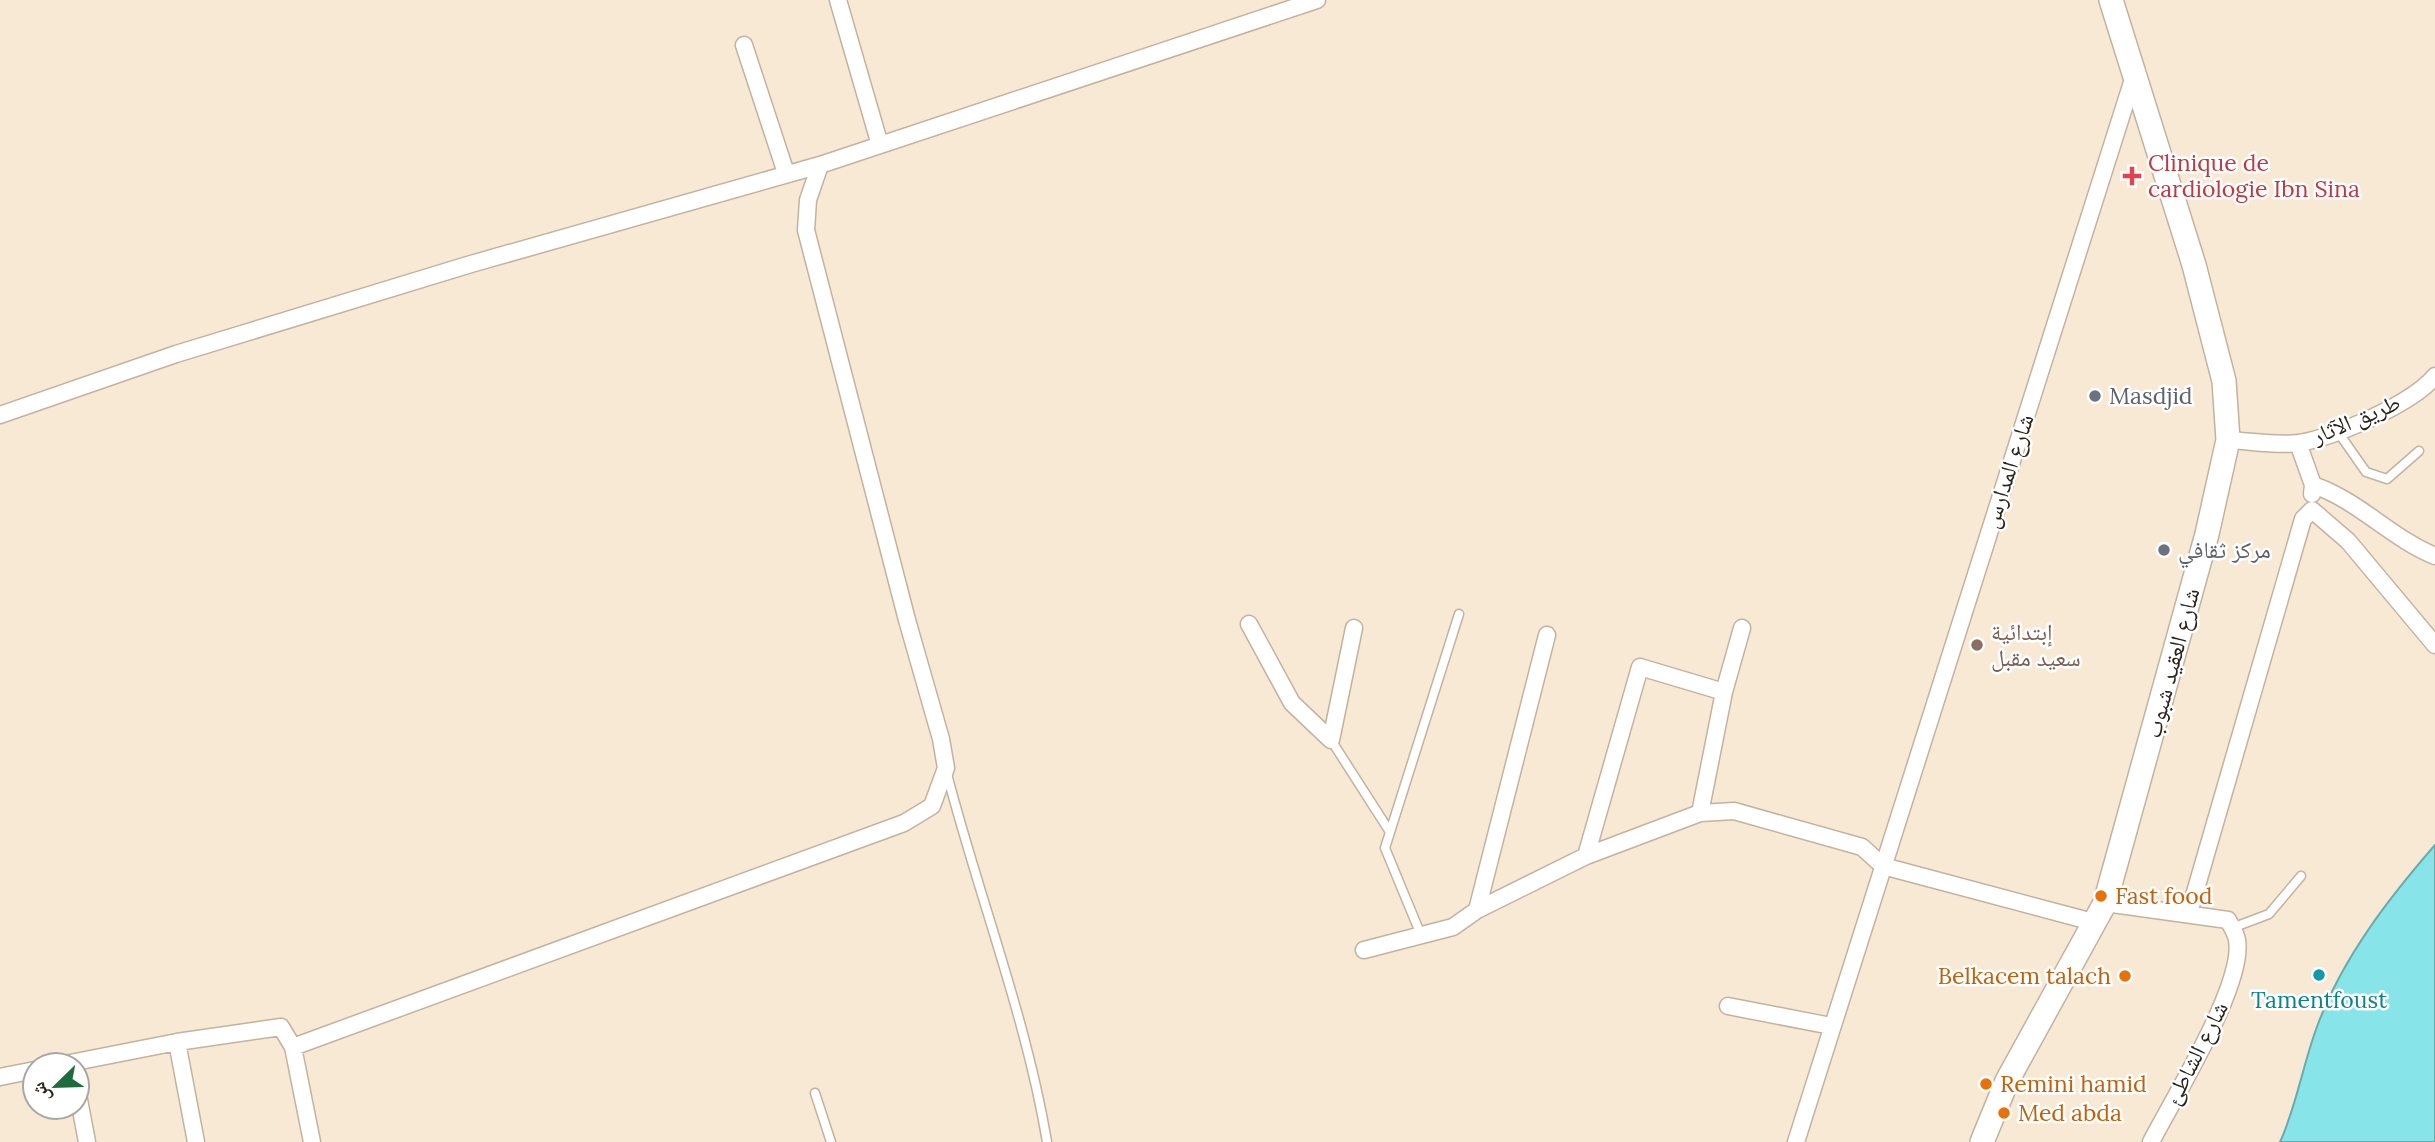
<svg xmlns="http://www.w3.org/2000/svg" width="2435" height="1142" font-family="Lora,'Noto Naskh Arabic',serif">
  <style>
    .water { fill: #87e4e9; stroke: #6aaaab; stroke-width: 2 }
    .lines { fill: none; stroke-linecap: round; stroke-linejoin: round }
    .lane-casing { stroke: #c1b3a0; stroke-width: 11 }
    .street-casing { stroke: #c1b3a0; stroke-width: 19 }
    .secondary-casing { stroke: #c1b3a0; stroke-width: 26 }
    .lane { stroke: #fff; stroke-width: 8 }
    .street { stroke: #fff; stroke-width: 16 }
    .secondary { stroke: #fff; stroke-width: 23 }
    .health-dot { fill: #e0444e; stroke: #fff; stroke-width: 2.5 }
    .worship-dot { fill: #6b7280; stroke: #fff; stroke-width: 2.5 }
    .education-dot { fill: #8d6e63; stroke: #fff; stroke-width: 2.5 }
    .food-dot { fill: #e8710a; stroke: #fff; stroke-width: 2.5 }
    .culture-dot { fill: #0f9aa8; stroke: #fff; stroke-width: 2.5 }
    .labels { text-anchor: middle; stroke-width: 5; stroke-linejoin: round; paint-order: stroke }
    .health-label { font-size: 23px; fill: #be3a42; stroke: #fff; text-anchor: start }
    .worship-label { font-size: 23px; fill: #5b616d; stroke: #fff; text-anchor: start }
    .street-label { font-size: 23px; fill: #28231b; stroke: #fff }
    .education-label { font-size: 23px; fill: #785e54; stroke: #fff; text-anchor: start }
    .food-label { font-size: 23px; fill: #c56008; stroke: #fff; text-anchor: start }
    .culture-label { font-size: 23px; fill: #0d838f; stroke: #fff }
  </style>
  <rect width="100%" height="100%" fill="#f8e9d5"/>
  <!-- water -->
  <path class="water" d="M2435 845V1142H2280C2297 1105 2303 1063 2318 1024 2343 957 2389 898 2435 845Z"/>
  <g class="lines">
    <!-- lane casing -->
    <g class="lane-casing">
      <path id="lane" d="M2338 432 2366 472 2387 479 2419 451
        M1331 740 1390 832
        M947 774C979 897 1026 1017 1047 1142
        M2232 928 2269 914 2301 876
        M1421 935 1385 848 1459 614
        M815 1093 831 1142"/>
    </g>
    <!-- street casing -->
    <g class="street-casing">
      <path id="street" d="M838 0 880 145
        M744 45 786 173
        M0 415 176 354 471 264 820 165
        M2228 440C2250 441 2277 446 2299 443 2335 437 2412 404 2435 376
        M2298 443 2313 485 2312 494
        M2313 485C2358 500 2391 538 2435 556
        M1249 624 1292 703 1331 740 1354 628
        M1700 813 1724 692 1742 628
        M1586 856 1640 667 1724 692
        M2105 903 2228 920C2231 926 2236 933 2237 940 2245 984 2173 1099 2151 1142
        M1477 910 1547 635
        M2189 913 2303 519 2312 510 2348 541 2435 645
        M1364 950 1453 927 1477 910 1586 856 1700 813 1734 811 1862 847 1883 866 2093 922
        M1728 1006 1831 1026
        M177 1042 196 1142
        M293 1047 904 823 932 806 946 768 941 739 907 620 806 230 808 200 820 165 1317 0
        M60 1065 177 1042 281 1027 293 1047 312 1142
        M0 1077 35 1070
        M77 1089 87 1142
        M1796 1142 2134 76"/>
    </g>
    <!-- secondary casing -->
    <g class="secondary-casing">
      <path id="secondary" d="M1982 1142 2007 1081 2105 903 2207 534 2228 440 2224 381 2194 265 2111 0"/>
    </g>
    <!-- lane -->
    <use href="#lane" class="lane"/>
    <!-- street -->
    <use href="#street" class="street"/>
    <!-- secondary -->
    <use href="#secondary" class="secondary"/>
  </g>
  <!-- markers -->
  <path class="health-dot" d="M2128.5 165.5h7v7h7v7h-7v7h-7v-7h-7v-7h7z"/>
  <g class="worship-dot">
    <circle cx="2095" cy="396" r="7"/>
    <circle cx="2164" cy="550" r="7"/>
  </g>
  <circle class="education-dot" cx="1977" cy="645" r="7"/>
  <g class="food-dot">
    <circle cx="2101" cy="896" r="7"/>
    <circle cx="2125" cy="976" r="7"/>
    <circle cx="1986" cy="1084" r="7"/>
    <circle cx="2004" cy="1113" r="7"/>
  </g>
  <circle class="culture-dot" cx="2319" cy="975" r="7"/>
  <g class="labels">
    <!-- health labels -->
    <g class="health-label">
      <text x="2148" y="171">Clinique de<tspan x="2148" dy="26">cardiologie Ibn Sina</tspan></text>
    </g>
    <!-- worship labels -->
    <g class="worship-label">
      <text x="2109" y="404">Masdjid</text>
      <text x="2178" y="558">مركز ثقافي</text>
    </g>
    <!-- street labels -->
    <g class="street-label">
      <text transform="translate(2356 419) rotate(-23)" y="8">طريق الآثار</text>
      <text transform="translate(2008 471) rotate(-72)" y="8">شارع المدارس</text>
      <text transform="translate(2172 663) rotate(-75)" y="8">شارع العقيد شبوب</text>
      <text transform="translate(2196 1053) rotate(-63)" y="8">شارع الشاطئ</text>
    </g>
    <!-- education labels -->
    <g class="education-label">
      <text x="1991" y="640">إبتدائية<tspan x="1991" dy="26">سعيد مقبل</tspan></text>
    </g>
    <!-- food labels -->
    <g class="food-label">
      <text x="2115" y="904">Fast food</text>
      <text x="2111" y="984" text-anchor="end">Belkacem talach</text>
      <text x="2000" y="1092">Remini hamid</text>
      <text x="2018" y="1121">Med abda</text>
    </g>
    <!-- culture labels -->
    <g class="culture-label">
      <text x="2319" y="1008">Tamentfoust</text>
    </g>
  </g>
  <!-- north arrow -->
  <g transform="translate(56 1086) rotate(247)"><circle r="33" fill="#ffffff" stroke="#a9a7a4" stroke-width="2"/>
  <path d="M0-5L12 26L0 18L-12 26Z" fill="#1d6c3b"/>
  <text y="-10" font-size="19" font-weight="bold" text-anchor="middle" fill="#28231b">ش</text>
  </g>
</svg>
